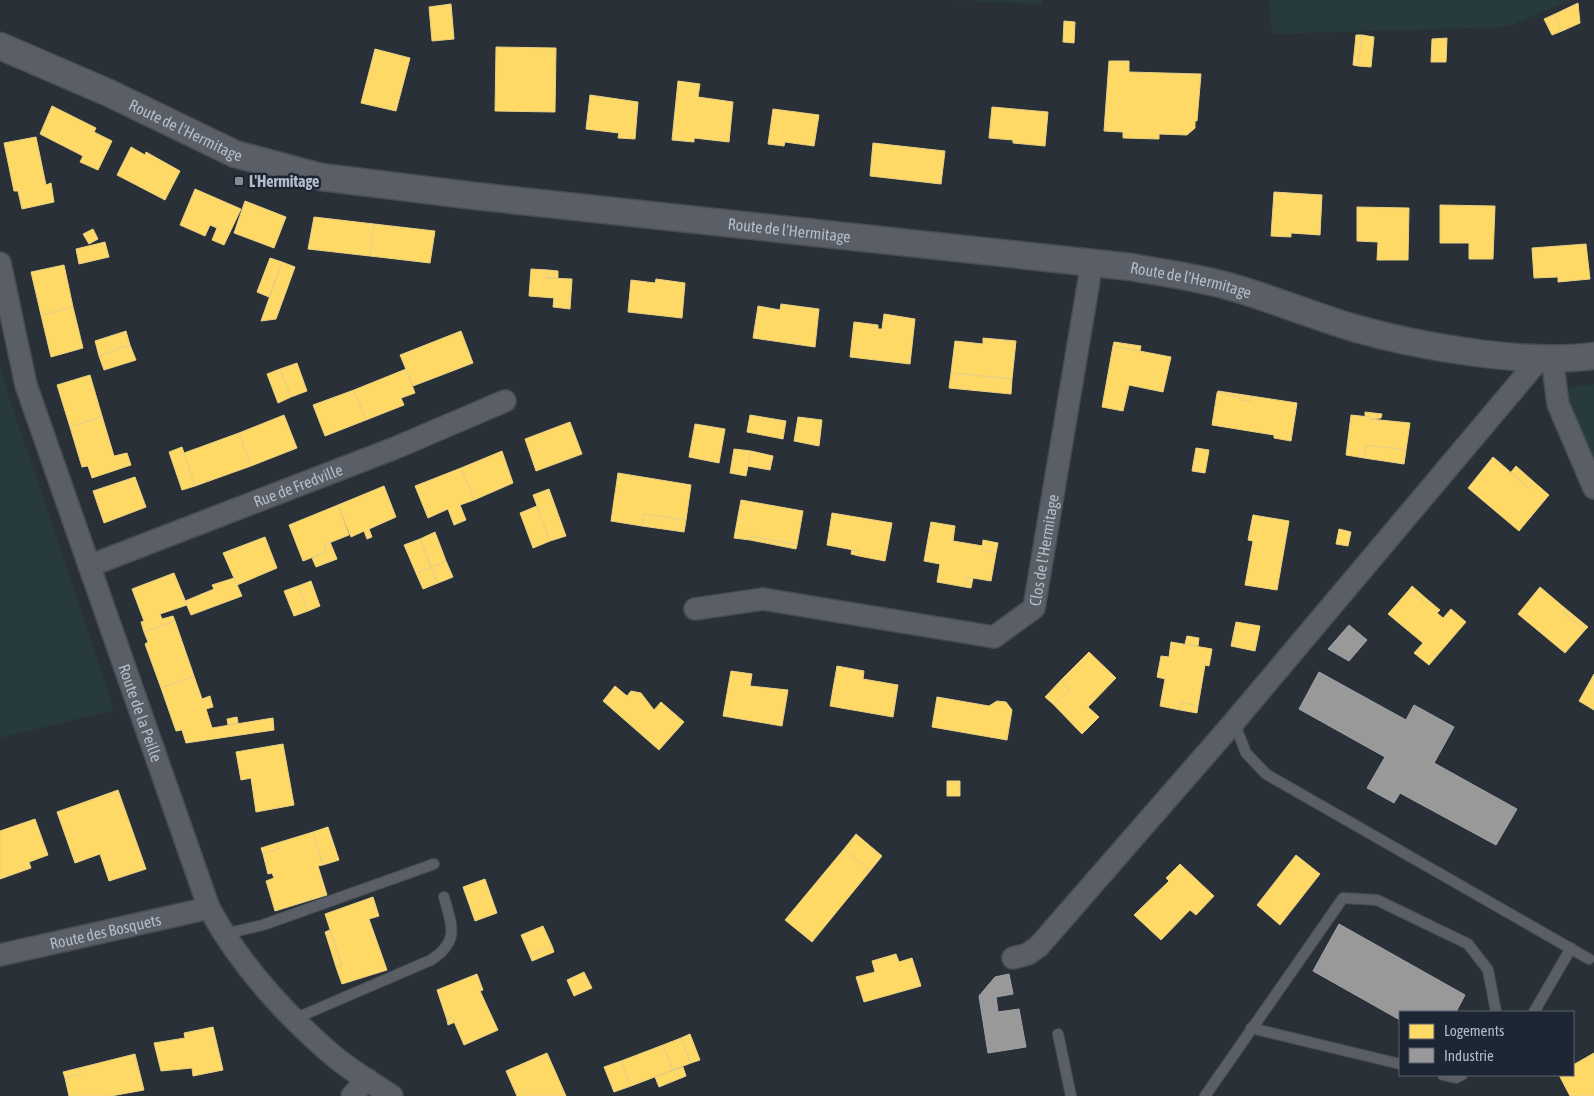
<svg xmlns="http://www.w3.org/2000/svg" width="1594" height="1096" font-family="'Asap Condensed',sans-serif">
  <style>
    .green { fill: #273a3e }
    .homes { fill: #ffd966; stroke: #e8d084 }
    .industry { fill: #999; stroke: #a1a4a7 }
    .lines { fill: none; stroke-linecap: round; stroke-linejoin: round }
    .service-casing { stroke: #484c53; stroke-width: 12 }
    .minor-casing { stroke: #484c53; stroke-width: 24 }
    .tertiary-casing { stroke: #484c53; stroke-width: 29 }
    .service { stroke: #5a5e66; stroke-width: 10 }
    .minor { stroke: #5a5e66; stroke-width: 21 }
    .tertiary { stroke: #5a5e66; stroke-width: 26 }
    .poi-dot { fill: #848b96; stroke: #1d2633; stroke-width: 2 }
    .labels { text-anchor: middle; stroke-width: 5; stroke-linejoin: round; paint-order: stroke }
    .street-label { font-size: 16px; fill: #b4bcc9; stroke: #1d2633 }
    .poi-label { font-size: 16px; font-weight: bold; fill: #b4bcc9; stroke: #1d2633; text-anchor: start }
  </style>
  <rect width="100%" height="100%" fill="#2a3038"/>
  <!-- green -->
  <path class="green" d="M955 0H1042V4Z
    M1269 0H1570L1507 27 1272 34Z
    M0 362 7 391 114 710 0 738Z
    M1594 384V466L1564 399 1568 388Z"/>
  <!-- homes -->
  <path class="homes" d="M1578 3 1580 23 1562 31 1555 14Z
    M451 4 454 39 432 41 429 7Z
    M1555 14 1562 31 1552 35 1544 19Z
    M1064 21 1075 22 1074 43 1063 42Z
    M1356 35H1362L1358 66 1353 65Z
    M1362 35 1374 37 1371 67 1358 66Z
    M1447 38 1446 62H1431L1432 39Z
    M496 47 556 48 555 112 495 111Z
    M375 49 410 58 396 111 361 103Z
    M1109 61H1129V72L1201 74 1197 121H1195V128L1187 135 1159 134V139L1123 138V132L1104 131Z
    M678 81 700 84 698 97 733 102 729 142 694 138V142L672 140Z
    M590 95 638 102 635 139 618 138 619 133 586 129Z
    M52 106 96 128 94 132 112 141 98 170 80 162 83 156 40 134Z
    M992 107 1048 112 1045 146 1013 143V140L989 138Z
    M773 109 819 115 814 146 785 142 784 146 768 144Z
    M36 137 46 185 51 183 54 202 22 209 18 191H14L4 143Z
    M873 143 945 151 941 184 870 176Z
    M131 147 145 155 146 152 180 171 165 200 117 175Z
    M195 189 241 209 224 245 212 240 217 228 210 225 205 236 180 225Z
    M1274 192 1322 195 1320 235 1291 233V237L1271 236Z
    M245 201 286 217 274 248 234 233Z
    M1440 205 1495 206 1493 259H1469V243H1440Z
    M1357 207 1409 208 1408 260H1377L1378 242 1357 241Z
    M314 217 374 224 370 256 308 249Z
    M374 224 435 231 430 263 370 256Z
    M93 229 98 239 89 244 83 234Z
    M105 242 109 257 79 264 76 249Z
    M1586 244 1590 279 1558 282V277L1534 278 1532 248Z
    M270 258 282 262 269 297 257 292Z
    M282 262 295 267 276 319 261 321Z
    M64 265 73 307 41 315 31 272Z
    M531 269 548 270 547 278 572 279 570 309 553 307 554 298 529 296Z
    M548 270 558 271V278H547Z
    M656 279 685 283 682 318 628 312 631 280 655 283Z
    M781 304 819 309 815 347 753 338 758 306 780 310Z
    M73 307 83 348 51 357 41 315Z
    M884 314 915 319 910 364 850 357 854 322 878 325V329H882Z
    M126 331 130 345 99 356 95 341Z
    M461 331 473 363 413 386 400 355Z
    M983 338 1016 341 1012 379 951 373 955 341 983 344Z
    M1114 342 1141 346 1140 351 1113 346Z
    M130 345 136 360 104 370 99 356Z
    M1113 346 1171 357 1163 392 1129 385 1123 411 1102 407Z
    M297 363 307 391 291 397 280 369Z
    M280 369 291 397 278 403 267 374Z
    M406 369 415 393 401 398 404 405 366 420 354 390Z
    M951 373 1012 379 1011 394 949 388Z
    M90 375 102 416 70 427 57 385Z
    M354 390 366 420 325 436 313 405Z
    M1218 391 1251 396 1250 401 1242 400 1240 397 1217 393Z
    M1217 393 1240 397 1242 400 1250 401 1251 396 1297 403 1291 441 1274 438V435L1212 425Z
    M1365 412 1382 414 1381 418 1370 419V417L1365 416Z
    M284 415 297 448 251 466 239 433Z
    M750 415 786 421 783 439 747 432Z
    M1351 415 1370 417V419L1410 423 1406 450 1366 445 1364 458 1346 455Z
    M102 416 114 456 127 453 131 465 92 478 88 466 82 467 70 427Z
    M798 417 822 420 819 446 794 441Z
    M570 422 582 454 536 471 525 439Z
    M695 424 725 429 719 463 689 457Z
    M239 433 251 466 195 486 184 453Z
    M1366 445 1406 450 1404 464 1364 458Z
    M182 447 195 486 182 490 169 452Z
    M1196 448 1209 450 1205 473 1192 471Z
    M734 449 751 451 746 476 730 473Z
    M502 451 513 483 474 500 461 468Z
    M751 451 773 456 770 470 748 466Z
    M1493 457 1529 488 1534 482 1549 495 1519 531 1468 488Z
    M1516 466 1534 482 1529 488 1511 472Z
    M461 468 474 500 460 505 466 520 454 525 448 509 428 518 415 486Z
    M618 473 691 485 686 520 644 514 642 526 611 521Z
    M135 477 146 507 104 523 93 491Z
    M384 486 396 517 369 529 372 537 367 539 364 531 351 537 338 505Z
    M549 489 566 536 550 541 533 495Z
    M741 500 803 511 797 545 751 536 750 540 734 538Z
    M338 505 349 535 324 545 326 552 303 561 289 525Z
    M537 506 550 541 533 548 520 513Z
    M832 513 892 523 885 561 859 556V551L827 545Z
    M644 514 686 520 684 532 642 526Z
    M1253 515 1289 521 1277 590 1245 585 1253 541 1248 540Z
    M931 522 955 526 953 541 983 546 982 550 996 553 991 581 967 577 965 587 937 582 940 564 924 561Z
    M1339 529 1351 532 1348 546 1336 544Z
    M435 532 446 561 431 567 420 539Z
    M751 536 797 545 796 549 750 540Z
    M265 537 277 568 237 585 223 553Z
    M420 539 431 567 416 573 404 545Z
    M983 540 998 543 996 553 982 550Z
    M330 542 337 559 316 567 312 558 326 552 324 545Z
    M852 549 859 551V556L851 554Z
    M446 561 453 577 438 583 431 567Z
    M431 567 438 583 423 589 416 573Z
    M174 573 187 605 160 614 162 619 173 616 175 621 144 632 141 622 144 621 132 589Z
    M967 577 973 578 971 588 965 587Z
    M234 578 242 596 191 615 185 601 214 589 212 585Z
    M311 581 320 606 308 611 298 586Z
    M298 586 308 611 294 616 284 591Z
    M1412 586 1428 600 1425 603 1409 590Z
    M1540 587 1566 609 1563 612 1585 630 1565 653 1518 614Z
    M1409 590 1425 603 1428 600 1440 610 1437 613 1443 618 1451 609 1466 622 1429 665 1414 653 1423 643 1388 614Z
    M1566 609 1588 627 1585 630 1563 612Z
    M175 621 194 676 161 688 145 644 148 642 144 632Z
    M1236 622 1260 626 1255 651 1231 646Z
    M1187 636 1199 638 1198 646 1185 644Z
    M1171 642 1212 649 1209 666 1205 665 1198 706 1181 702 1180 710 1160 706 1165 679 1157 677 1161 656 1169 657Z
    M1089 652 1116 678 1088 707 1099 717 1082 734 1053 704 1070 690 1063 684 1062 679Z
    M837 666 864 671 863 679 898 685 893 717 830 706Z
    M731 671 752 674 750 686 788 690 782 726 723 716Z
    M1594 674V710L1579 701Z
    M194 676 202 699 210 696 213 707 206 709 212 728 273 718 274 730 186 743 182 730 176 731 161 688Z
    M1062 679 1063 684 1070 690 1053 704 1045 697Z
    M615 686 627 696 631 691 641 693 654 710 661 702 684 722 659 750 603 701Z
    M937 697 989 706 997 701 1006 702 1012 710 1007 740 932 727Z
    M1181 702 1198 706 1197 713 1180 710Z
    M237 717 238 723 228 725 227 719Z
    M283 744 294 805 256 812 251 778 241 780 236 752Z
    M947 781H960V796H947Z
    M118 790 146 869 109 881 100 854 75 863 57 812Z
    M35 819 48 855 29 862 31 868 0 879V831Z
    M328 827 339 860 323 865 313 832Z
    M313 832 323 865 318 866 327 895 275 911 266 881 274 878 272 873 268 874 263 854 279 849 277 843Z
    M856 834 882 856 870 871 844 849Z
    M277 843 279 849 263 854 261 848Z
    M844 849 870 871 812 942 785 920Z
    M1296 855 1320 874 1280 925 1257 905Z
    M1180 864 1214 896 1196 915 1190 910 1161 940 1134 915 1169 881 1166 878Z
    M485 879 497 913 475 921 463 887Z
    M373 897 379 916 369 919 387 970 342 984 336 967 342 966 325 914Z
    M543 926 552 946 530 956 521 935Z
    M330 930 342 966 336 967 325 932Z
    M552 946 554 952 532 961 530 956Z
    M896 954 899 962 912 958 921 986 864 1002 856 977 875 972 872 961Z
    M584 972 592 988 574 996 567 980Z
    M477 974 483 990 480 991 498 1030 464 1045 452 1017 447 1020 437 990Z
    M452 1017 455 1022 448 1025 447 1020Z
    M213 1027 223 1070 193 1076 192 1068 161 1071 154 1043 185 1038 184 1033Z
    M690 1034 700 1060 691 1063 681 1038Z
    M681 1038 691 1063 673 1070 663 1045Z
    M663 1045 673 1070 631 1086 621 1061Z
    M547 1053 566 1096H517L506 1071Z
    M1594 1053V1096H1570L1559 1075H1573V1065Z
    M135 1054 144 1090 111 1096H69L65 1078 81 1074 79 1068Z
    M621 1061 631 1086 614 1092 604 1067Z
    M683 1067 686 1076 659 1087 655 1077Z
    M79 1068 81 1074 65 1078 63 1072Z"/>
  <!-- industry -->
  <path class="industry" d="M1349 625 1367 640 1349 661 1328 649Z
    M1319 672 1406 720 1414 705 1454 727 1434 763 1517 809 1496 845 1400 793 1394 803 1367 788 1385 757 1299 709Z
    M1339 924 1465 995 1456 1012H1400V1020L1313 971Z
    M1009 974 1013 994 996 997 998 1012 1019 1009 1026 1047 988 1053 979 996 995 977Z"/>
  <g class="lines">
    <!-- service casing -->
    <g class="service-casing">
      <path id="service" d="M1234 722 1246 753 1266 774 1589 959
        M224 934 263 925 434 864
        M1534 1012 1571 948
        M294 1019 431 960C460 941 452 926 444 897
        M1251 1028 1400 1064
        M1058 1034 1071 1096
        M1443 1075 1456 1078 1462 1075
        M1205 1096 1343 898 1377 900 1468 944 1488 970 1496 1012"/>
    </g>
    <!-- minor casing -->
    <g class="minor-casing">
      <g id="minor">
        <path id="s1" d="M0 263 26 385 209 908C239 963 282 1011 329 1052 348 1069 371 1082 392 1096"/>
        <path d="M1552 357 1558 404 1594 488"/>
        <path id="s2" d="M89 566 395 448 505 401"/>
        <path id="s3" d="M695 609 763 599 994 637 1034 608 1092 262"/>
        <path id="s4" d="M0 955 209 908"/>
        <path d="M1013 958 1028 954 1039 946 1234 722 1541 357"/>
        <path d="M352 1096 367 1079"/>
      </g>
    </g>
    <!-- tertiary casing -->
    <g class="tertiary-casing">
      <g id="tertiary">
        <path id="s5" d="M0 46 109 93 235 154 321 177 475 196 1131 267C1163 273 1196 277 1228 286 1270 298 1311 315 1354 328 1420 347 1526 365 1594 356"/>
      </g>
    </g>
    <!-- service -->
    <use href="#service" class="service"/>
    <!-- minor -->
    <use href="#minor" class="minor"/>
    <!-- tertiary -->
    <use href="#tertiary" class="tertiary"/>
  </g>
  <!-- markers -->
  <rect class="poi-dot" x="234" y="176" width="10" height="10" rx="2.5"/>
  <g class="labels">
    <!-- street labels -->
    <g class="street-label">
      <text dy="6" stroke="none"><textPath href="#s5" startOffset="204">Route de l'Hermitage</textPath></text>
      <text dy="6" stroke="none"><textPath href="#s5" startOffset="819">Route de l'Hermitage</textPath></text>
      <text dy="6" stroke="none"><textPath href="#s5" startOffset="1224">Route de l'Hermitage</textPath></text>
      <text dy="6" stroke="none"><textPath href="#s2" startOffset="224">Rue de Fredville</textPath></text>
      <text dy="6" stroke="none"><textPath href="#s3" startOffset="411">Clos de l'Hermitage</textPath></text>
      <text dy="6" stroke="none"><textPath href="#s1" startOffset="472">Route de la Peille</textPath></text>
      <text dy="6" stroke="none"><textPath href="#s4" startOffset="108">Route des Bosquets</textPath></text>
    </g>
    <!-- poi labels -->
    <g class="poi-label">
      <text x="249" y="187">L'Hermitage</text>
    </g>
  </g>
  <!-- legend -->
  <rect x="1399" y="1011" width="175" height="65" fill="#1d2633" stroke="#59626f"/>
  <rect x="1409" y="1024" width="25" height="15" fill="#ffd966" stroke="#59626f"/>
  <text x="1444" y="1036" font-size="15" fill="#b4bcc9">Logements</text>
  <rect x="1409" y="1048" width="25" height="15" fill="#999999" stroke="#59626f"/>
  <text x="1444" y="1061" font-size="15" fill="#b4bcc9">Industrie</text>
</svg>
